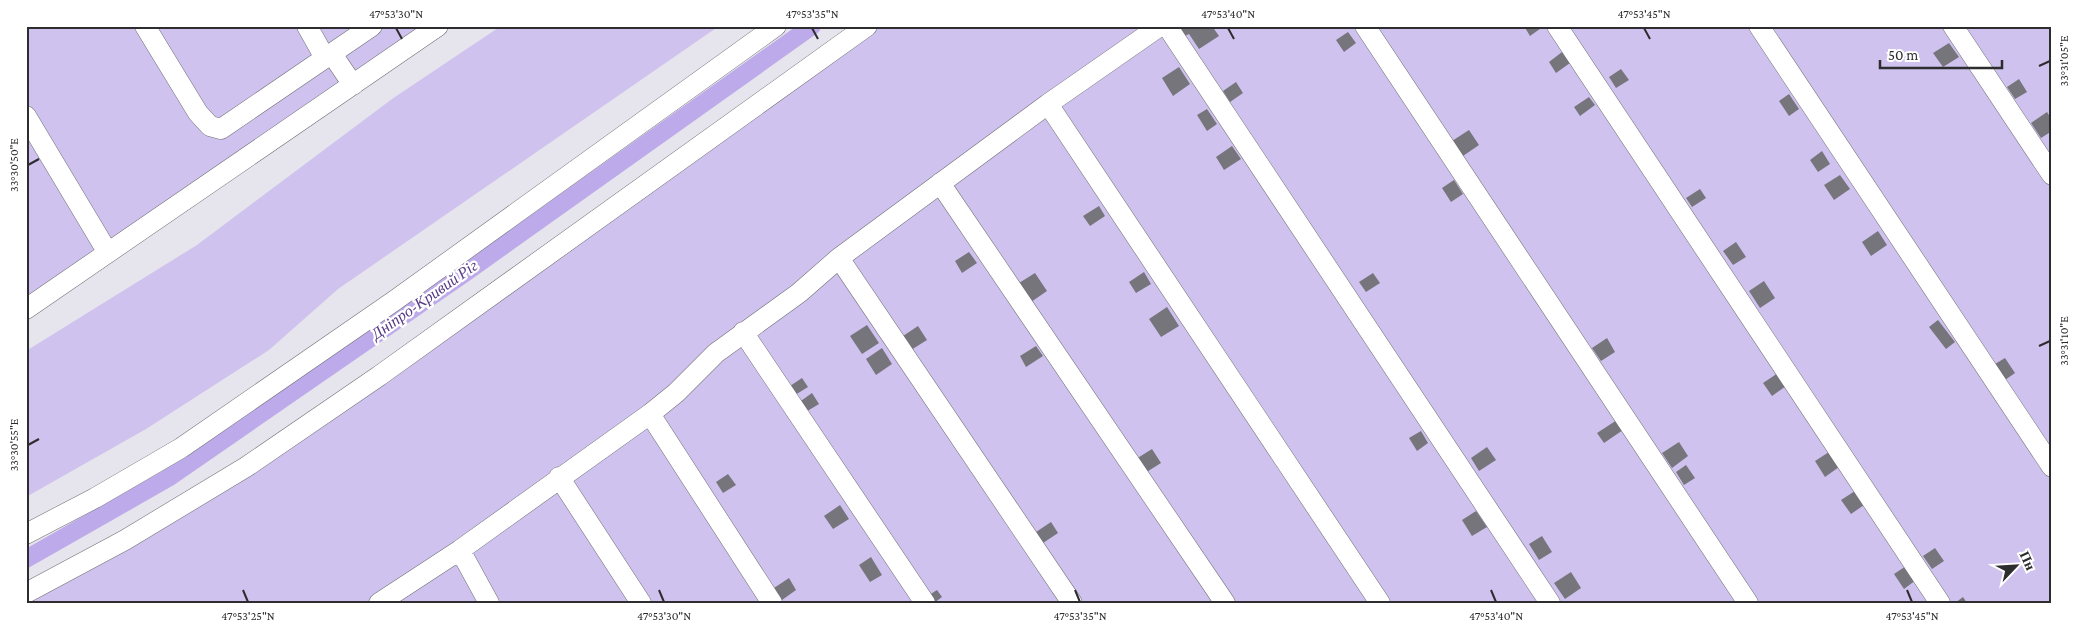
<svg xmlns="http://www.w3.org/2000/svg" width="2078" height="629" font-family="'Crimson Pro',serif">
  <style>
    .green { fill: #cfc2ee }
    .lines { fill: none; stroke-linecap: round; stroke-linejoin: round }
    .canal { stroke: #bdaaea; stroke-width: 18 }
    .building { fill: #77757c }
    .minor-casing { stroke: #727077; stroke-width: 21 }
    .minor { stroke: #fff; stroke-width: 20 }
    .ticks { fill: none; stroke: #2d2c2f; stroke-width: 2 }
    .labels { text-anchor: middle; stroke-width: 4.5; stroke-linejoin: round; paint-order: stroke }
    .water-label { font-size: 16px; font-style: italic; fill: #553985; stroke: #fff }
    .neatline { fill: none; stroke: #2d2c2f; stroke-width: 2 }
    .ticks-label { font-size: 12px; text-anchor: middle; fill: #2d2c2f }
  </style>
  <rect width="100%" height="100%" fill="#e6e4ec"/>
  <!-- green -->
  <path class="green" d="M26 26H438L26 309Z
    M501 26H719L338 289 269 350 146 429 26 497V351L197 245 392 99Z
    M867 26H2052V603H26L125 540Z"/>
  <g class="lines">
    <!-- canal -->
    <path class="canal" d="M26 559 168 478 469 270 812 26"/>
  </g>
  <!-- building -->
  <path class="building" d="M1179 26H1212L1219 36 1199 49 1189 34 1181 38Z
    M1524 26H1544L1530 36Z
    M1348 32 1356 43 1344 52 1336 40Z
    M1949 43 1959 57 1943 67 1933 53Z
    M1562 52 1570 63 1556 73 1549 62Z
    M1179 67 1190 84 1173 96 1162 78Z
    M1621 69 1629 80 1616 88 1609 77Z
    M2019 79 2027 92 2015 99 2007 87Z
    M1236 82 1243 93 1230 102 1223 91Z
    M1789 94 1799 109 1789 116 1779 101Z
    M1589 97 1595 105 1580 116 1574 107Z
    M1207 109 1217 124 1207 131 1197 115Z
    M2047 112 2052 120V131L2041 138 2031 123Z
    M1469 130 1479 145 1463 156 1452 141Z
    M1232 146 1241 159 1224 170 1216 157Z
    M1822 151 1830 164 1818 172 1810 160Z
    M1840 175 1850 189 1834 200 1824 185Z
    M1454 180 1463 194 1451 202 1442 188Z
    M1700 189 1706 198 1692 207 1686 198Z
    M1099 206 1105 216 1090 226 1083 216Z
    M1878 231 1887 245 1871 256 1862 242Z
    M1736 242 1746 257 1733 265 1723 251Z
    M969 252 977 263 962 273 955 261Z
    M1144 272 1151 284 1136 293 1129 282Z
    M1035 273 1047 291 1031 302 1019 283Z
    M1373 273 1380 283 1366 292 1359 282Z
    M1764 281 1775 298 1760 308 1749 291Z
    M1167 307 1179 326 1161 337 1149 319Z
    M1938 320 1955 342 1946 349 1929 327Z
    M867 325 879 343 862 354 850 336Z
    M918 326 927 340 911 350 903 336Z
    M1607 338 1615 352 1601 361 1592 348Z
    M1036 346 1043 356 1026 367 1020 356Z
    M882 348 892 364 876 375 866 359Z
    M2005 358 2015 373 2005 380 1995 364Z
    M1778 373 1786 386 1772 396 1763 383Z
    M802 378 808 387 795 395 790 386Z
    M812 393 819 404 804 413 798 403Z
    M1617 420 1623 430 1604 443 1597 433Z
    M1421 431 1428 443 1417 451 1409 438Z
    M1679 442 1688 456 1672 468 1662 453Z
    M1487 447 1496 460 1479 471 1471 458Z
    M1152 449 1161 463 1145 473 1136 459Z
    M1829 452 1839 467 1825 477 1815 461Z
    M1686 465 1695 478 1684 485 1676 472Z
    M728 474 736 485 723 493 716 482Z
    M1855 491 1864 505 1851 514 1841 500Z
    M840 505 849 519 833 529 824 516Z
    M1476 511 1487 527 1472 536 1462 520Z
    M1051 522 1058 533 1043 543 1036 532Z
    M1542 536 1552 552 1539 560 1529 544Z
    M1935 548 1944 561 1932 569 1923 556Z
    M871 557 882 575 870 582 859 565Z
    M1906 566 1916 580 1904 589 1894 574Z
    M1571 572 1581 588 1565 599 1554 583Z
    M789 578 796 590 782 600 774 588Z
    M937 590 942 597 934 603 926 597Z
    M1963 597 1967 603H1955Z"/>
  <g class="lines">
    <!-- minor casing -->
    <g class="minor-casing">
      <path id="minor" d="M145 26 198 113 210 126 221 129 372 26
        M307 26 325 58
        M1167 26 1550 603
        M1365 26 1748 603
        M1557 26 1940 603
        M1759 26 2052 467
        M1953 26 2052 175
        M332 54 353 85
        M1048 104 1380 603
        M26 116 108 253
        M940 183 1225 603
        M839 258 1072 603
        M26 309 438 26
        M743 332 925 603
        M650 414 772 603
        M559 477 641 603
        M26 534 95 498 181 448 394 301 776 26
        M460 550 489 603
        M26 593 125 540 246 467 379 376 867 26
        M379 603 460 550 650 414 676 393 716 353 799 293 839 258 1048 104 1160 26"/>
    </g>
    <!-- minor -->
    <use href="#minor" class="minor"/>
  </g>
  <!-- ticks -->
  <path class="ticks" d="M396 28 402 39M812 28 818 39M1228 28 1234 39M1644 28 1650 39M2039 66 2050 61M28 165 39 159M2039 346 2050 341M28 445 39 439M243 590 248 602M659 590 664 602M1075 590 1080 602M1491 590 1496 602M1907 590 1912 602"/>
  <g class="labels">
    <!-- water labels -->
    <g class="water-label">
      <text transform="translate(424 299) rotate(-35)" y="6">Дніпро-Кривий Ріг</text>
    </g>
  </g>
  <!-- border -->
  <rect width="2078" height="629" fill="none" stroke="#ffffff" stroke-width="55"/>
  <!-- north arrow -->
  <g transform="translate(2016 566) rotate(65)" stroke="#ffffff" stroke-width="4" paint-order="stroke">
  <path d="M0-4L9 19L0 12L-9 19Z" fill="#2d2c2f"/>
  <text y="-8" font-size="14" font-weight="bold" text-anchor="middle" fill="#2d2c2f">Пн</text>
  </g>
  <!-- scale -->
  <path d="M1880 60v8h122v-8" fill="none" stroke="#2d2c2f" stroke-width="2.5"/>
  <text x="1888" y="60" font-size="15" fill="#2d2c2f" stroke="#ffffff" stroke-width="4" paint-order="stroke">50 m</text>
  <rect x="28" y="28" width="2022" height="574" class="neatline"/>
  <g class="ticks-label">
    <text x="396" y="18">47°53'30"N</text>
    <text x="812" y="18">47°53'35"N</text>
    <text x="1228" y="18">47°53'40"N</text>
    <text x="1644" y="18">47°53'45"N</text>
    <text transform="translate(2064 61) rotate(-90)" y="4">33°31'05"E</text>
    <text transform="translate(14 165) rotate(-90)" y="4">33°30'50"E</text>
    <text transform="translate(2064 341) rotate(-90)" y="4">33°31'10"E</text>
    <text transform="translate(14 445) rotate(-90)" y="4">33°30'55"E</text>
    <text x="248" y="620">47°53'25"N</text>
    <text x="664" y="620">47°53'30"N</text>
    <text x="1080" y="620">47°53'35"N</text>
    <text x="1496" y="620">47°53'40"N</text>
    <text x="1912" y="620">47°53'45"N</text>
  </g>
</svg>
